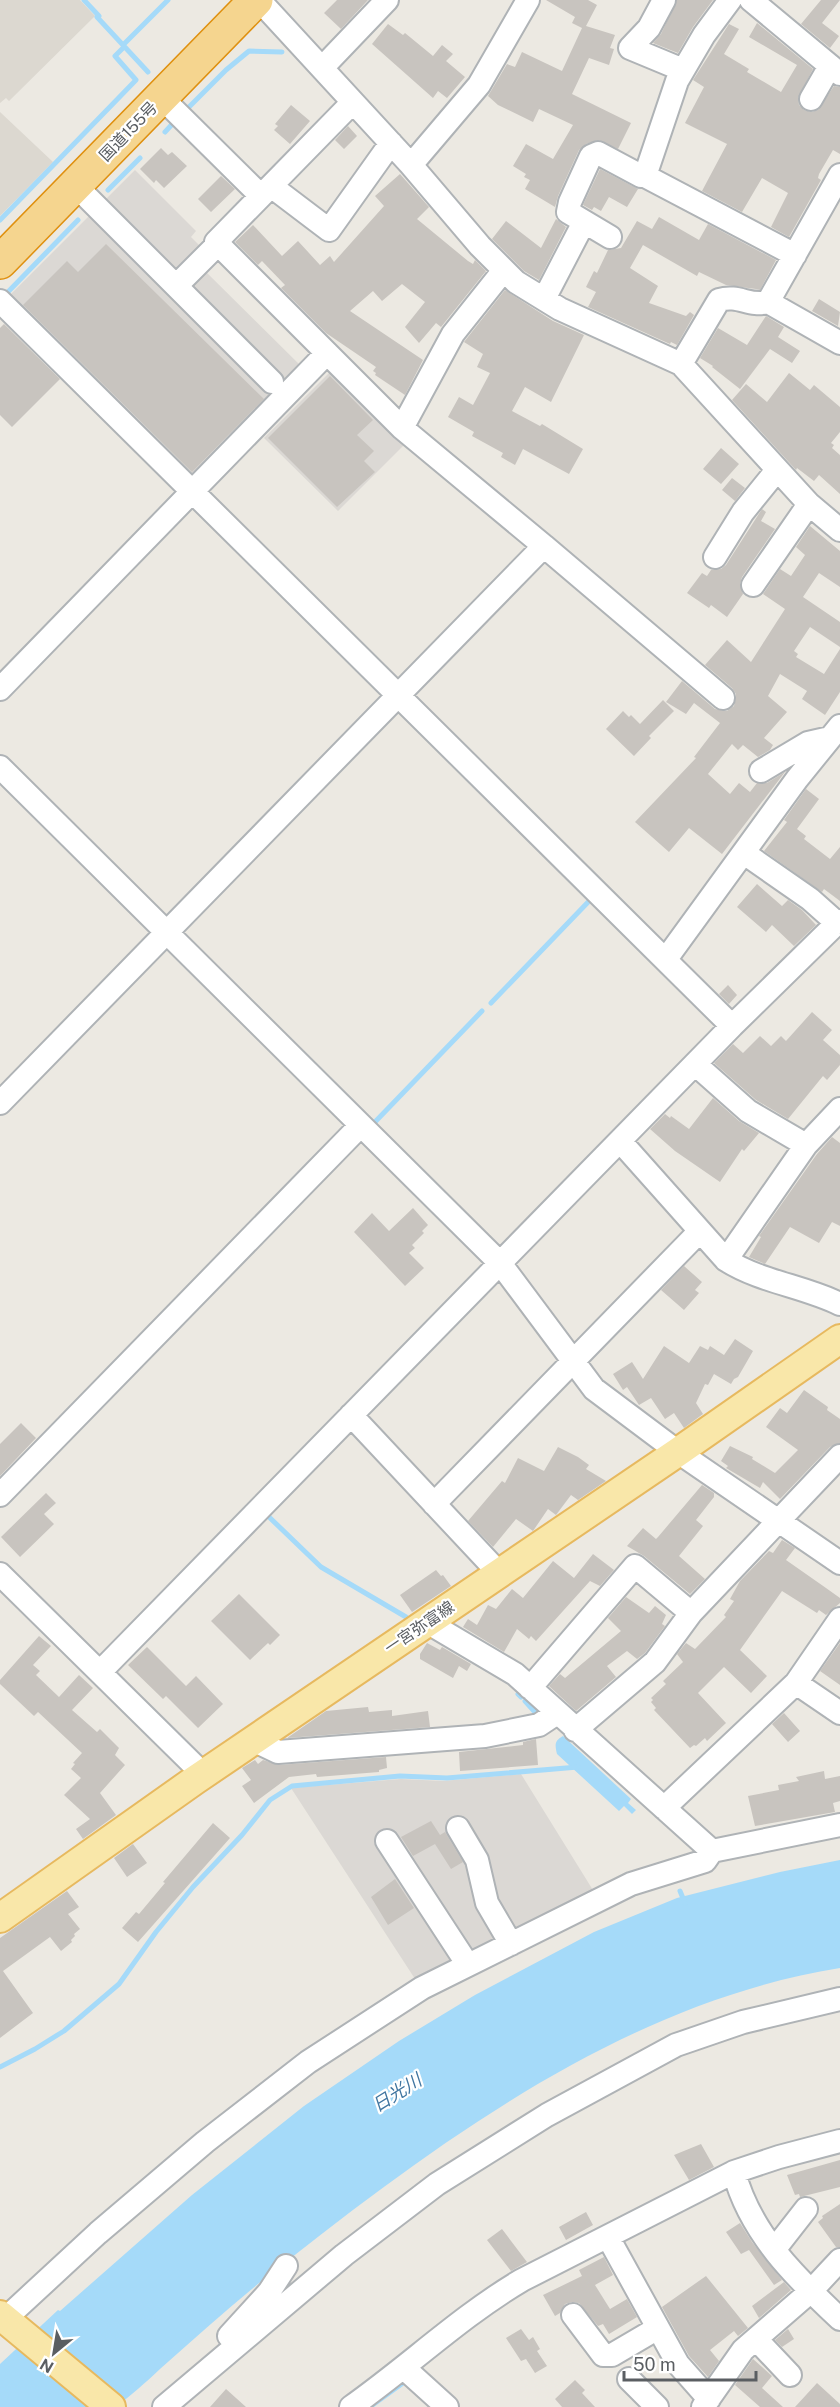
<svg xmlns="http://www.w3.org/2000/svg" width="840" height="2407" font-family="'Public Sans','Noto Sans JP',sans-serif">
  <style>
    .industrial { fill: #dbd8d4 }
    .education { fill: #dcd8d0 }
    .water { fill: #a5daf9 }
    .lines { fill: none; stroke-linecap: round; stroke-linejoin: round }
    .stream { stroke: #a5daf9; stroke-width: 5 }
    .building { fill: #c8c4bf }
    .minor-casing { stroke: #afb3b6; stroke-width: 26 }
    .major-casing { stroke: #e7b95f; stroke-width: 32 }
    .highway-casing { stroke: #df900f; stroke-width: 36 }
    .minor { stroke: #fff; stroke-width: 22 }
    .major { stroke: #f9e7a9; stroke-width: 28 }
    .highway { stroke: #f5d58f; stroke-width: 33 }
    .labels { text-anchor: middle; stroke-width: 4.5; stroke-linejoin: round; paint-order: stroke }
    .street-label { font-size: 16px; fill: #5a5e62; stroke: #fff }
    .water-label { font-size: 18px; font-style: italic; fill: #4176a1; stroke: #fff }
  </style>
  <rect width="100%" height="100%" fill="#ece9e2"/>
  <!-- industrial -->
  <path class="industrial" d="M135 170 196 231 191 237 212 258 202 268 304 369 193 481 6 299Z
    M331 371 407 442 338 511 264 438Z
    M521 1774 596 1895 417 1982 291 1788 401 1779 443 1781Z"/>
  <!-- education -->
  <path class="education" d="M0 0H80L95 16 9 101 6 98 0 103Z
    M0 112 53 162 0 216Z"/>
  <!-- water -->
  <path class="water" d="M563 1736 631 1799 628 1803 636 1810 632 1814 624 1806 619 1811 557 1754C555 1745 554 1741 563 1736Z
    M840 1860V1968C622 2003 432 2146 263 2280 228 2308 194 2339 160 2369 146 2382 131 2396 115 2407H0V2364L58 2310 60 2311 192 2195 304 2106 399 2041 475 1995 594 1932 677 1898 780 1872Z"/>
  <g class="lines">
    <!-- stream -->
    <path class="stream" d="M84 0 99 16 97 17 148 72
      M123 45 168 0
      M186 110 226 70 249 51 282 52
      M165 132 176 120
      M108 190 140 158
      M0 220 136 80 115 56 124 47
      M4 296 78 220
      M491 1003 592 898
      M374 1123 482 1011
      M271 1511 268 1516 321 1567 406 1617
      M518 1694 521 1697
      M525 1701 534 1711
      M680 1891 685 1903
      M0 2067 35 2049 64 2031 119 1984 156 1932 193 1887 242 1835 270 1800 292 1786 400 1776 447 1778 578 1767
      M371 2406 407 2380"/>
  </g>
  <!-- building -->
  <path class="building" d="M337 0H368L341 29 324 13Z
    M546 0H588L597 5 586 26 615 35 610 48 614 49 609 65 589 58 572 94 631 123 618 149 598 140 586 144 579 150 558 196 555 207 525 189 530 180 524 177 526 174 513 166 526 144 553 159 573 125 539 109 533 122 498 105 488 96 507 64 515 67 522 52 562 71 582 28 572 23 575 17Z
    M677 0H713L693 27 678 53 653 43 661 34Z
    M821 0H840L822 23 839 36 830 48 801 24Z
    M757 23 813 69 798 98 799 105 804 110 812 112 818 110 834 86 840 87V154L833 150 819 174 818 178 821 180 789 237 771 227 788 193 762 178 742 212 702 191 727 144 685 123 704 87 693 80 729 24 739 29 724 54 749 69 747 72 781 92 797 65 749 37Z
    M388 24 403 35 405 33 433 56 442 45 453 54 446 61 465 77 447 98 438 91 433 98 372 44Z
    M291 105 310 121 290 144 274 130 278 126 275 124Z
    M348 126 357 136 344 149 335 140Z
    M161 148 168 155 172 152 187 166 164 188 156 180 154 183 140 169Z
    M600 169 638 189 627 207 609 197 601 211 594 207 592 210 583 205Z
    M400 174 429 207 417 219 468 261 473 264 475 260 486 271 441 327 436 323 419 343 405 327 425 302 402 284 382 301 373 291 350 311 423 360 405 395 375 375 376 373 373 371 376 367 326 333 281 288 285 285 262 261 258 265 235 242 253 225 282 256 298 241 320 265 330 256 334 262 384 206 375 196Z
    M221 176 235 189 211 212 198 199Z
    M659 217 699 240 708 224 776 260 760 290 756 289 726 285 699 272 697 276 643 245 630 268 658 286 649 303 686 316 690 312 694 315 677 345 671 342 670 344 588 307 596 292 586 287 594 271 597 273 608 250 621 248 637 221 652 229Z
    M556 219 566 227 539 280 524 271 492 239 506 221 541 248Z
    M106 244 264 399 192 472 23 305 67 261 78 272Z
    M505 290 553 321 584 335 551 402 525 387 512 411 540 426 542 424 583 449 569 474 523 449 515 465 501 457 503 453 472 436 474 432 448 417 459 397 473 405 490 373 477 367 483 354 464 342Z
    M819 299 840 312 838 326 812 311Z
    M766 316 784 327 778 337 800 351 792 363 770 349 740 389 712 367 713 366 700 358 718 328 747 345Z
    M4 324 60 379 12 427 0 415V328Z
    M789 373 810 390 814 385 840 407V432L831 443 834 445 832 448 840 455V494L819 475 814 481 797 468 796 470 732 400 746 384 767 402Z
    M330 376 373 420 357 435 374 451 364 461 375 472 337 507 268 438Z
    M721 448 739 464 721 484 703 469Z
    M732 478 745 488 735 501 722 490Z
    M762 509 766 512 761 521 775 529 742 577 740 584 743 594 727 617 711 605 709 608 687 593 702 573 707 576 711 570 721 569 726 565Z
    M810 526 840 551V587L819 573 803 597 840 622V647L810 627 794 651 798 654 796 657 824 674 840 649V692L825 715 802 699 807 691 780 674 768 696 787 712 764 738 773 745 770 750 758 757 743 745 738 750 732 744 708 774 730 794 739 783 750 792 757 783H767L785 772 722 854 689 828 669 852 635 822 696 758 694 757 720 723 694 703 686 714 666 702 682 681 715 709 727 711 734 706 736 694 732 688 705 665 727 640 751 662 785 609 763 594 780 569 791 576 805 555 796 547Z
    M663 700 674 711 649 736 651 738 634 756 606 729 623 711 629 717 631 715 640 724Z
    M806 789 819 799 797 829 806 836 804 839 830 859 840 847V901L824 889 822 892 764 851 787 822 784 820Z
    M757 884 782 906 788 900 802 910 816 925 794 946 772 925 766 932 737 907Z
    M728 985 737 995 729 1004 719 994Z
    M812 1012 832 1030 823 1040 840 1055V1065L827 1080 823 1076 788 1119 756 1100 714 1063 733 1044 743 1053 760 1036 771 1046 781 1036 786 1041Z
    M713 1098 739 1121 759 1133 744 1151 742 1149 720 1182 675 1151 650 1129 665 1114 670 1118 671 1116 689 1129Z
    M832 1137 840 1143V1226L832 1222 819 1243 790 1227 765 1264 749 1257 761 1237 759 1236 817 1154Z
    M413 1208 428 1225 422 1231 424 1233 412 1245 415 1248 409 1253 424 1268 405 1286 354 1232 372 1213 389 1231Z
    M684 1266 702 1282 695 1290 699 1293 684 1310 661 1290Z
    M735 1339 753 1351 738 1377 734 1379 731 1384 714 1374 708 1385 705 1384 696 1403 703 1414 684 1428 674 1413 665 1419 651 1398 639 1405 627 1387 623 1390 613 1374 632 1362 643 1379 664 1346 689 1363 700 1346 708 1350 710 1346 724 1355Z
    M804 1390 828 1407 827 1410 840 1419V1443L830 1447 780 1499 763 1482 760 1488 726 1468 728 1466 721 1461 730 1446 753 1457 752 1459 775 1473 798 1450 766 1427 780 1408 787 1413Z
    M21 1423 36 1438 0 1476V1444Z
    M558 1447 578 1457 589 1465 586 1469 606 1481 578 1500 571 1495 556 1515 548 1509 533 1531 516 1519 493 1547 468 1521 502 1481 505 1483 518 1458 544 1471Z
    M702 1485 714 1493V1497L696 1520 703 1526 679 1556 705 1579 690 1594 644 1556 627 1546 643 1528 656 1539 658 1537Z
    M46 1493 56 1503 44 1514 54 1524 20 1557 1 1537Z
    M782 1540 795 1548 786 1560 826 1588 840 1598V1603L826 1615 819 1610 817 1613 782 1591 740 1650 767 1676 751 1693 724 1667 698 1693 726 1723 707 1741 705 1738 696 1746 694 1745 690 1748 654 1710 656 1708 651 1702 653 1700 651 1698 666 1684 663 1681 683 1662 677 1654 686 1643 695 1649 726 1617 724 1615 734 1601 730 1599 740 1581 769 1551 773 1553Z
    M593 1554 614 1570 600 1586 590 1581 536 1641 531 1636 529 1639 517 1629 504 1652 463 1627 468 1619 477 1625 488 1605 496 1609 512 1589 523 1598 553 1561 574 1578Z
    M436 1570 441 1576 443 1575 451 1586 412 1612 400 1595Z
    M239 1594 280 1635 270 1645 268 1643 250 1660 211 1621Z
    M626 1597 649 1613 655 1606 666 1615 662 1624 665 1626 645 1653 637 1659 627 1651 607 1666 616 1677 576 1711 549 1686 560 1674 565 1678 621 1631 608 1618Z
    M39 1636 51 1646 33 1665 40 1671 36 1675 59 1697 79 1675 93 1688 72 1710 97 1732 100 1729 119 1748 115 1755 125 1765 100 1793 116 1815 83 1839 76 1829 90 1819 64 1795 81 1778 71 1769 75 1764 73 1763 82 1753 38 1712 34 1716 0 1684V1680Z
    M427 1643 440 1650 442 1647 471 1664 467 1671 459 1666 453 1678 420 1659V1654Z
    M840 1643V1685L820 1671Z
    M147 1647 186 1686 196 1676 223 1704 198 1728 166 1696 163 1699 128 1665Z
    M368 1707 369 1712 392 1710V1716L428 1711 430 1727 287 1738 326 1711Z
    M784 1713 800 1731 788 1742 772 1724Z
    M536 1739 538 1765 460 1771 459 1752 523 1745V1742Z
    M386 1757 387 1768 379 1770V1772L317 1777 316 1774 289 1777 254 1803 242 1786 251 1780 242 1768 255 1760 258 1764 263 1760 279 1765Z
    M824 1771 825 1779 840 1776V1801L833 1803 835 1812 755 1826 748 1796 779 1790 778 1785 799 1781 796 1777Z
    M431 1821 440 1835 445 1832 463 1862 451 1869 435 1844 413 1856 401 1837Z
    M213 1823 230 1838 138 1942 122 1928 136 1912 139 1914 165 1883 163 1882Z
    M133 1844 147 1863 127 1877 114 1858Z
    M395 1879 414 1908 388 1925 371 1897Z
    M67 1891 79 1907 68 1914 80 1929 74 1934 75 1936 71 1940 72 1942 61 1951 50 1937 3 1971 33 2013 0 2038V1938Z
    M701 2144 714 2167 689 2180 674 2155Z
    M840 2160V2187L800 2197 799 2194 795 2195 787 2175Z
    M840 2204V2247H836L818 2222 823 2218 822 2216Z
    M586 2212 593 2225 566 2240 559 2227Z
    M740 2223 752 2242 782 2280 774 2285 749 2250 741 2254 726 2232Z
    M502 2229 527 2262 511 2271 487 2240Z
    M604 2257 613 2275 595 2285 610 2309 627 2299 637 2317 609 2334 603 2324 598 2326 579 2303 572 2302 565 2304 560 2313 555 2316 543 2295 582 2276 579 2270Z
    M706 2276 748 2328 738 2336 734 2331 710 2350 719 2361 708 2377 689 2356 662 2307Z
    M784 2282 791 2290 759 2318 752 2306Z
    M521 2329 529 2340 533 2337 540 2349 537 2351 547 2366 535 2373 526 2359 521 2361 506 2338Z
    M788 2329 794 2339 782 2347 775 2340Z
    M753 2359 772 2376 762 2388 783 2407H760L735 2385Z
    M575 2380 585 2390 582 2393 595 2407H562L555 2399Z
    M817 2383 840 2404V2407H795Z
    M226 2389 246 2407H210Z"/>
  <g class="lines">
    <!-- minor casing -->
    <g class="minor-casing">
      <path id="minor" d="M259 0 411 165 480 246 516 282 560 309 681 364 809 504 840 530
        M664 0 649 28 630 48 683 70
        M730 0 704 35 677 81 645 176 795 255
        M751 0 840 74
        M322 68 387 0
        M161 97 261 196
        M811 99 830 66
        M411 165 479 85 528 0
        M840 175 768 302 840 343
        M75 185 272 382
        M271 186 329 230 391 143
        M610 237 568 212 570 202 591 156 598 153 641 176H645
        M176 286 218 244
        M544 299 584 222
        M0 301 732 1026 100 1672
        M681 364 719 300C739 294 749 307 768 302
        M402 428 453 334 504 270
        M544 546 723 698
        M715 557 743 512 777 470
        M753 585 809 504
        M0 689 327 353
        M0 767 500 1263 594 1389 678 1452 840 1563
        M761 771 808 743 830 738
        M744 853 810 899 837 923 840 921
        M666 959 797 779 840 726
        M732 1026 837 923
        M695 1064 748 1111 806 1145
        M0 1103 544 546 402 428 216 242 353 102
        M620 1141 726 1260C761 1282 803 1286 840 1304
        M726 1260 806 1145 840 1109
        M351 1415 499 1573
        M0 1495 361 1125
        M434 1504 700 1231
        M0 1574 203 1774
        M427 1622 515 1674 712 1851 840 1825
        M796 1683 840 1713
        M530 1688 635 1566 691 1613
        M575 1730 655 1662 691 1613 840 1456
        M253 1740 278 1752 485 1736 539 1725 557 1713
        M664 1808 796 1683 840 1619
        M458 1828 477 1860 487 1903 511 1944
        M387 1841 468 1965
        M734 2172C750 2233 795 2277 840 2319
        M609 2239 678 2364 709 2399
        M774 2250 806 2209
        M573 2315 603 2355H612L658 2328
        M5 2319 98 2233 205 2142 308 2062 422 1988 631 1884 705 1861 712 1851
        M229 2336 269 2292 286 2266
        M756 2339 790 2375
        M404 2368 447 2407
        M629 2379 657 2407
        M164 2407 344 2255 437 2184 547 2115 676 2045 743 2022 840 1999
        M351 2407C409 2366 461 2316 522 2280L734 2172 779 2157 840 2141
        M703 2407 743 2350 811 2291 840 2260"/>
    </g>
    <!-- major casing -->
    <g class="major-casing">
      <path id="major" d="M0 1918 195 1780 678 1452 840 1339
        M0 2315 111 2407"/>
    </g>
    <!-- highway casing -->
    <g class="highway-casing">
      <path id="highway" d="M0 262 256 0"/>
    </g>
    <!-- minor -->
    <use href="#minor" class="minor"/>
    <!-- major -->
    <use href="#major" class="major"/>
    <!-- highway -->
    <use href="#highway" class="highway"/>
  </g>
  <g class="labels">
    <!-- street labels -->
    <g class="street-label">
      <text transform="translate(128 131) rotate(-46)" y="6">国道155号</text>
      <text transform="translate(419 1627) rotate(-34)" y="6">一宮弥富線</text>
    </g>
    <!-- water labels -->
    <g class="water-label">
      <text transform="translate(397 2093) rotate(-32)" y="6">日光川</text>
    </g>
  </g>
  <!-- north arrow -->
  <g transform="translate(54 2353) rotate(210)" stroke="#ffffff" stroke-width="4.5" paint-order="stroke">
  <path d="M0-4.5L10 22L0 15L-10 22Z" fill="#5a5e62"/>
  <text y="-9" font-size="16" font-weight="bold" text-anchor="middle" fill="#5a5e62">N</text>
  </g>
  <!-- scale -->
  <path d="M624 2371v9h132v-9" fill="none" stroke="#5a5e62" stroke-width="3"/>
  <text x="633" y="2371" font-size="18" fill="#5a5e62" stroke="#ffffff" stroke-width="4.5" paint-order="stroke">50 m</text>
</svg>
